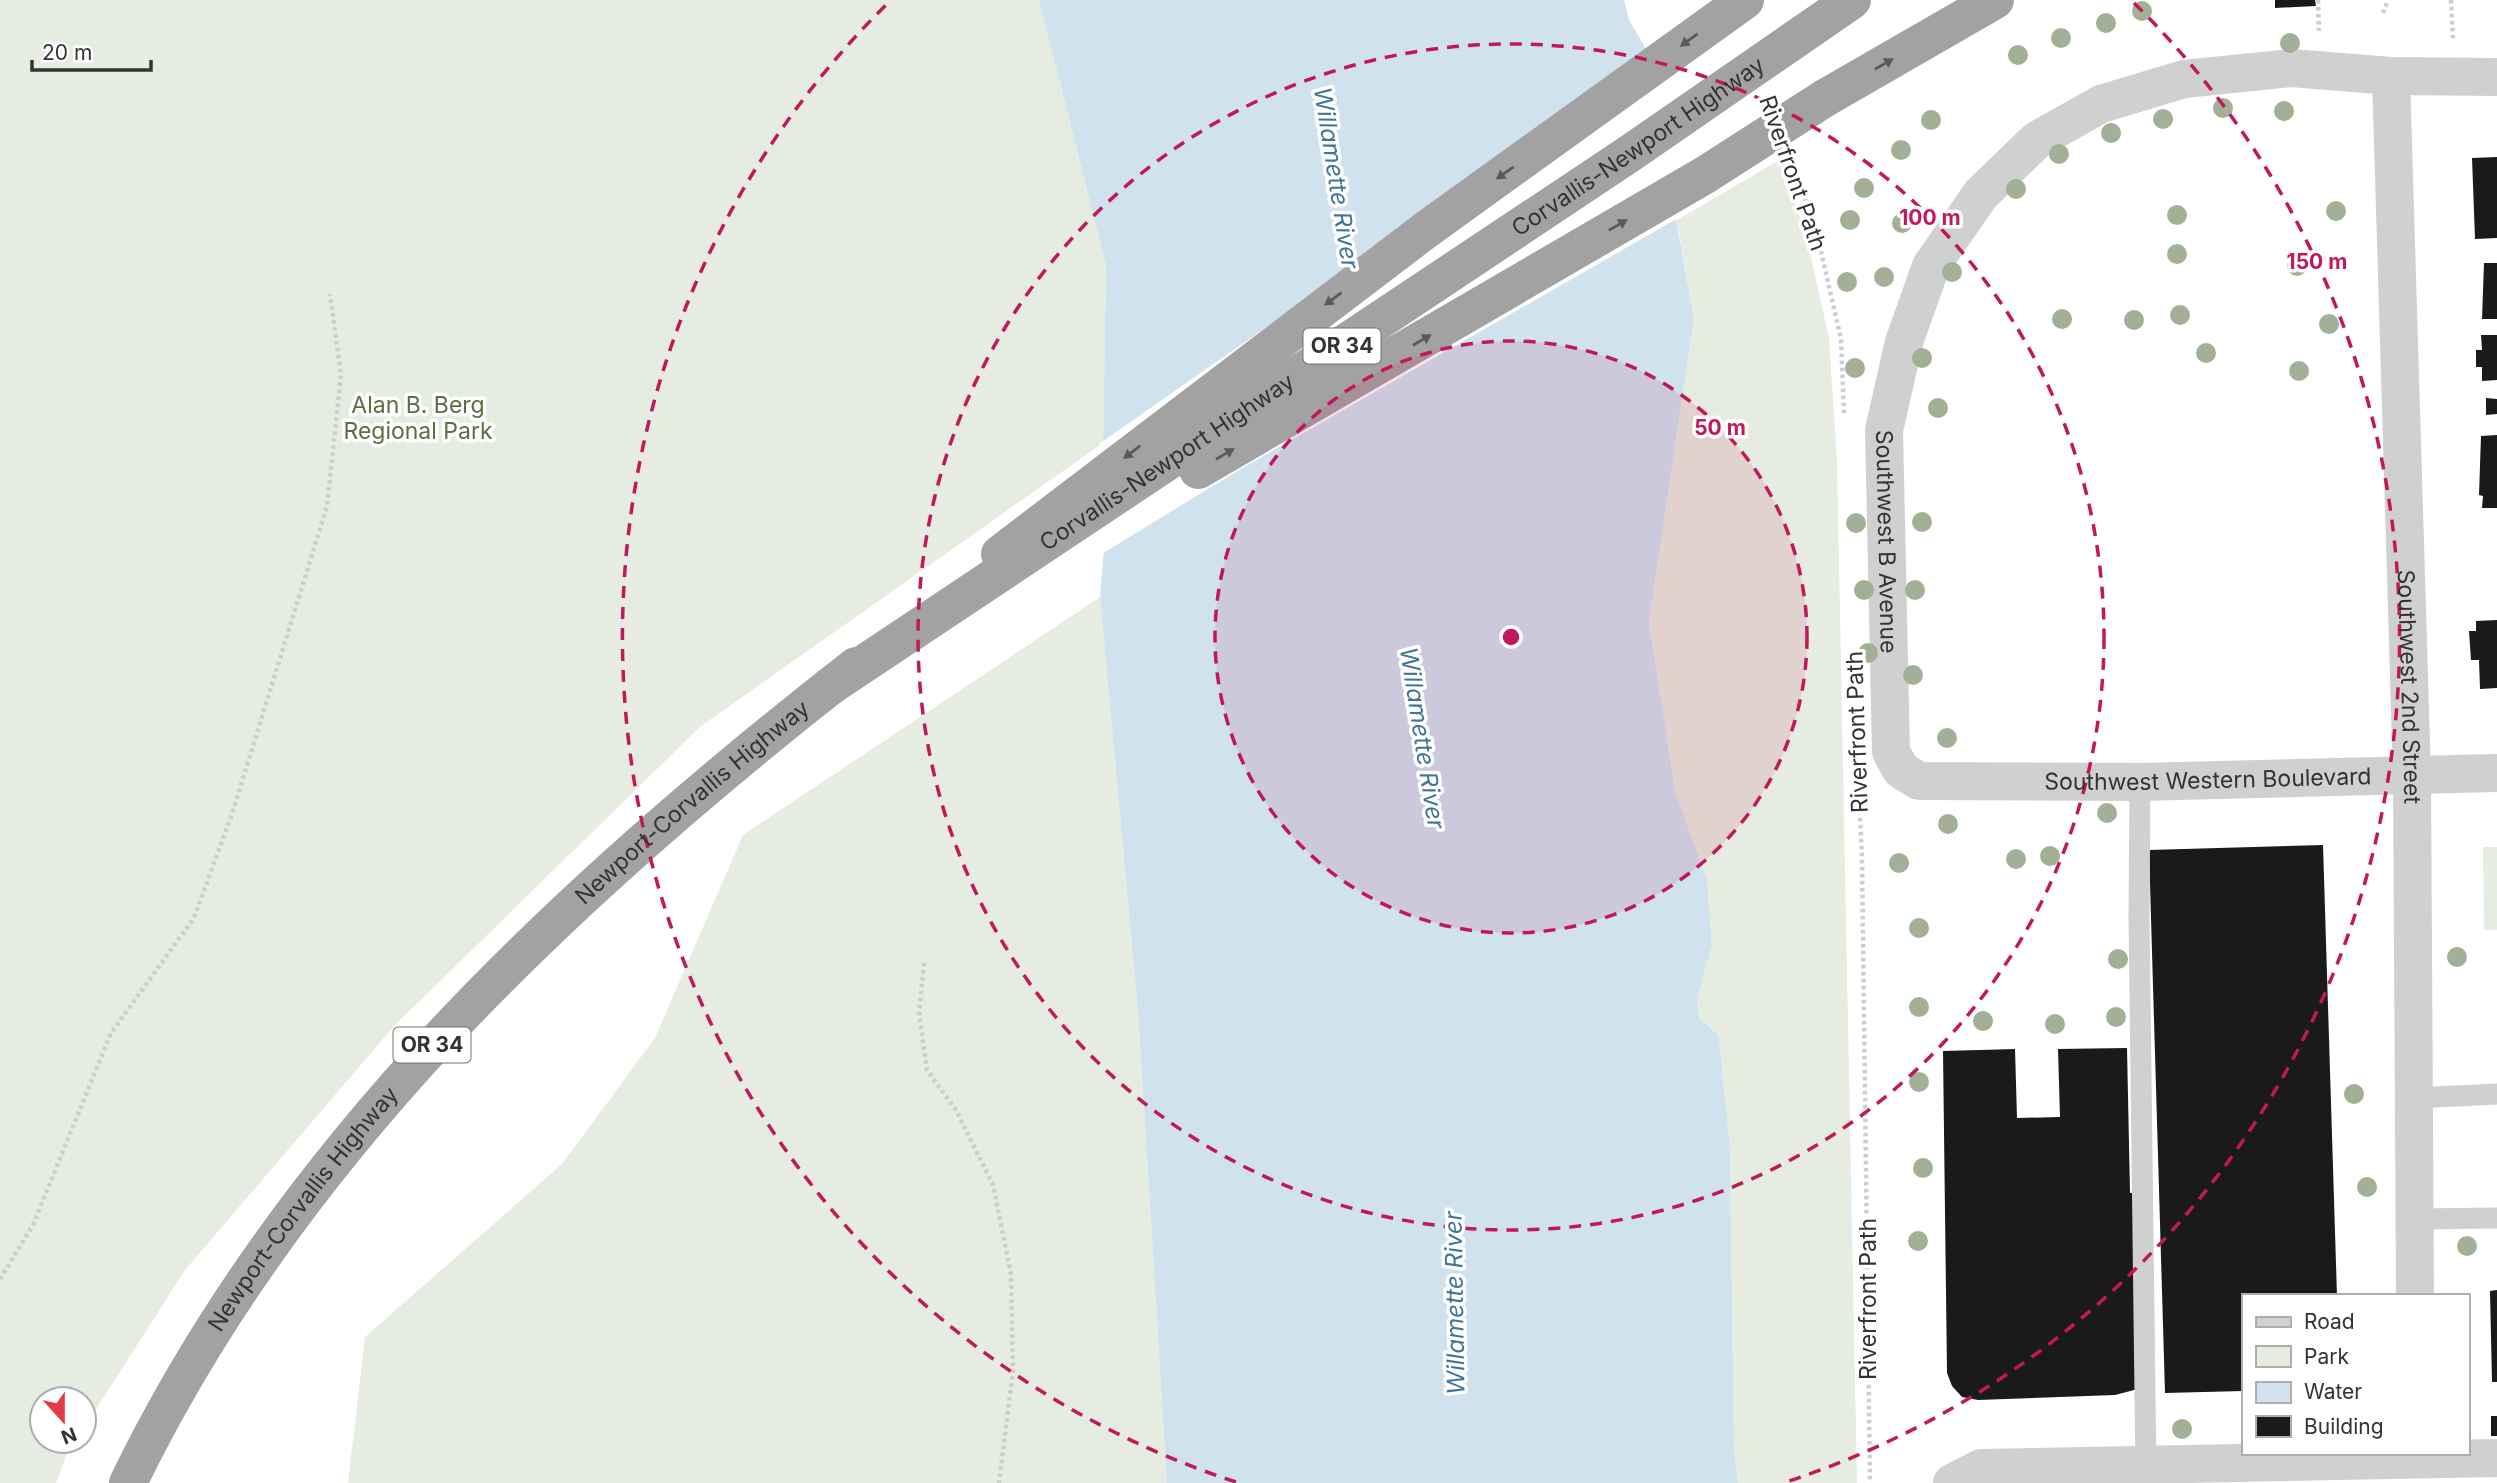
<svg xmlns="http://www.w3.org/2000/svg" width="2497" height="1483" font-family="Inter,sans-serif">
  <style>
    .green { fill: #e6ecdf }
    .water { fill: #cfe2ee }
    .pier { fill: #fff }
    .building { fill: #1a1a1a }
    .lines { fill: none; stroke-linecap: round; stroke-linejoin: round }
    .path { stroke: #cdcdcd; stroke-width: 4.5; stroke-dasharray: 3.5 3.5; stroke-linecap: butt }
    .service { stroke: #d0d0d0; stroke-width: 21 }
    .minor { stroke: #d0d0d0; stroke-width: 38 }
    .trunk { stroke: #a2a2a2; stroke-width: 38 }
    .trunk-bridge { stroke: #a2a2a2; stroke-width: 38 }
    .tree { fill: #a2b095 }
    .oneway { fill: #5a5a5a }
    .ring { fill: none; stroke: #c2185b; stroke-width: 3.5; stroke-dasharray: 12 9 }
    .labels { text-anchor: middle; stroke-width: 7; stroke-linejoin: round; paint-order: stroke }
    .shield { fill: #fff; stroke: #707070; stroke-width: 2 }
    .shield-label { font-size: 21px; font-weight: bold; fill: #333 }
    .street-label { font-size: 23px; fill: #333; stroke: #fff }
    .park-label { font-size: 23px; fill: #56703f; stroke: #fff }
    .water-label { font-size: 24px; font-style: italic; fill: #3f7597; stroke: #fff }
    .centre { fill: #c2185b; stroke: #fff; stroke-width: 3.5 }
    .ring-label { font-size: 21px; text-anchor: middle; font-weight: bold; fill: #c2185b; stroke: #fff; stroke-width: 7; stroke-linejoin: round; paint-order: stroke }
  </style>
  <rect width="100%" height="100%" fill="#fff"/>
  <!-- green -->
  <path class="green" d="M0 0H1039L1106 265 1103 443 701 726 394 1026 185 1270 84 1428V1399H42V1441H76L66 1456 56 1483H0Z
    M1783 158 1809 248 1829 338 1837 461 1857 1483H1738L1734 1446 1730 1147 1719 1036 1699 1018 1697 1000 1712 945 1707 879 1676 794 1649 623 1694 319 1677 220Z
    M1100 597 1138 1012 1167 1483H348L365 1337 562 1164 655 1038 743 835Z
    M2483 847H2497V930H2484Z"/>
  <!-- water -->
  <path class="water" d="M1039 0H1624L1629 20 1646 49 1694 319 1649 623 1676 794 1707 879 1712 945 1697 1000 1699 1018 1719 1036 1730 1147 1734 1446 1738 1483H1167L1138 1012 1100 597 1107 510 1103 443 1106 265Z"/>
  <!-- pier -->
  <path class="pier" d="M1650 49 1680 217 1244 467 1100 555 1103 510 1099 444 1372 253Z"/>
  <!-- building -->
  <path class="building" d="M2275 0H2315L2316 6 2275 8Z
    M2497 157V238L2475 239 2472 158Z
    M2484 263H2497V319H2482Z
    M2481 335H2497V380L2482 381V367H2476V350H2482Z
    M2486 398 2497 399V414L2486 415Z
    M2497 435V508H2482L2483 496 2479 495 2481 436Z
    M2497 620V688L2480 689 2479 660H2471L2469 631H2476V621Z
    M2323 845 2337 1296H2243V1391L2165 1393 2149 850Z
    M2127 1048 2130 1193 2141 1192 2138 1389 2115 1395 1978 1400 1962 1397 1952 1386 1947 1373 1943 1051 2015 1049 2017 1118 2060 1117 2058 1049Z
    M2497 1290V1382H2492L2490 1291Z
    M2491 1416H2497V1436H2491Z"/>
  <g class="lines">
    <!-- path -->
    <path class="path" d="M2318 0 2319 31
      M2451 0 2453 38
      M2383 13 2388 0
      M1794 164 1820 247 1841 339 1844 415
      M1858 776 1862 857 1870 1483
      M924 963 919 1013 927 1070 956 1110 993 1185 1011 1274 1013 1371 999 1483
      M0 1279 33 1225 111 1033 194 918 232 814 327 506 341 375 330 294"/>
    <!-- service -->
    <path class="service" d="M2140 782 2139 917 2146 1473
      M2415 1098 2497 1094
      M2416 1219 2497 1218"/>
    <!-- minor -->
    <g class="minor">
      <path id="s1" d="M2391 76 2412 776 2415 1296"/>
      <path id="s2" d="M2497 77 2391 76 2291 68 2184 79 2101 104 2037 140 1981 194 1931 266 1904 342 1884 430 1891 752 1901 770 1919 781 2140 782 2497 773"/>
      <path d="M1952 1483 1981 1468 2497 1458"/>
    </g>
    <!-- trunk -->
    <g class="trunk">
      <path d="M1825 98 1995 0"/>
      <path d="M1000 554 1427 229"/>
      <path id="s3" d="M128 1483C290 1149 567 891 856 666"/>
    </g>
    <!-- trunk-bridge -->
    <g class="trunk-bridge">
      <path d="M1427 229 1745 0"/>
      <path d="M1198 470 1705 175 1825 98"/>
      <path id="s4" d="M829 687 1629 154 1852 0"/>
    </g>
  </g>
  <!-- trees -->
  <g class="tree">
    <circle cx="2142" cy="11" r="10"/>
    <circle cx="2106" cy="23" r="10"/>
    <circle cx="2061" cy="38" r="10"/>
    <circle cx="2290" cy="43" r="10"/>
    <circle cx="2018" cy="55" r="10"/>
    <circle cx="2223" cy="108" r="10"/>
    <circle cx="2284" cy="111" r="10"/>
    <circle cx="2163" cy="119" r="10"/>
    <circle cx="1931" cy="120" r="10"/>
    <circle cx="2111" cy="133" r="10"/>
    <circle cx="1901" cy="150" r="10"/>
    <circle cx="2059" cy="154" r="10"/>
    <circle cx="1864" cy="188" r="10"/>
    <circle cx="2016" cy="189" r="10"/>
    <circle cx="2336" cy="211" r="10"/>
    <circle cx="2177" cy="215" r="10"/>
    <circle cx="1850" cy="220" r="10"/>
    <circle cx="1902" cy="223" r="10"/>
    <circle cx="2177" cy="254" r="10"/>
    <circle cx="2297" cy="266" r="10"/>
    <circle cx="1952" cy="272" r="10"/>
    <circle cx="1884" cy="277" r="10"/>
    <circle cx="1847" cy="282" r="10"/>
    <circle cx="2180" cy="315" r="10"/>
    <circle cx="2062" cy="319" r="10"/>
    <circle cx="2134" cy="320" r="10"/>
    <circle cx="2329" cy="324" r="10"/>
    <circle cx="2206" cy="353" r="10"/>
    <circle cx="1922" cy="358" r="10"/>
    <circle cx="1855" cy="368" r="10"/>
    <circle cx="2299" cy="371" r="10"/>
    <circle cx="1938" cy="408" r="10"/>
    <circle cx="1922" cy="522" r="10"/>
    <circle cx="1856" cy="523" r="10"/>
    <circle cx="1864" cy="590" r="10"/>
    <circle cx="1915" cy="590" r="10"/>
    <circle cx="1868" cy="653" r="10"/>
    <circle cx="1913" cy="675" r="10"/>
    <circle cx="1947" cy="738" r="10"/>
    <circle cx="2107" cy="813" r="10"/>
    <circle cx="1948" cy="824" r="10"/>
    <circle cx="2050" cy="856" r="10"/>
    <circle cx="2016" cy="859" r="10"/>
    <circle cx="1899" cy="863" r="10"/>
    <circle cx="1919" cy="928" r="10"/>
    <circle cx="2457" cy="957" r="10"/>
    <circle cx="2118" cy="959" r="10"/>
    <circle cx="1919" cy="1007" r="10"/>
    <circle cx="2116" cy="1017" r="10"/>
    <circle cx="1983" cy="1021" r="10"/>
    <circle cx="2055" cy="1024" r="10"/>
    <circle cx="1919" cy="1082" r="10"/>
    <circle cx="2354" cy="1094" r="10"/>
    <circle cx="1923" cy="1168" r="10"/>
    <circle cx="2367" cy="1187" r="10"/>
    <circle cx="1918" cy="1241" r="10"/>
    <circle cx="2467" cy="1246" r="10"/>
    <circle cx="2182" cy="1429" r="10"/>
  </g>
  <!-- one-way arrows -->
  <defs><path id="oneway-solid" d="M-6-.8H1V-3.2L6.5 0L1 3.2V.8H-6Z" transform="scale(1.75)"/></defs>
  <g class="oneway">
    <use href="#oneway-solid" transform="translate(1689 40) rotate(144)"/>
    <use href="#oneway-solid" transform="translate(1884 64) rotate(-30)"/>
    <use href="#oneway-solid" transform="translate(1505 173) rotate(145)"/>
    <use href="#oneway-solid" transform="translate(1618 225) rotate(-30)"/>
    <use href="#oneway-solid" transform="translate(1333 299) rotate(143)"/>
    <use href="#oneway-solid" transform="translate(1422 340) rotate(-30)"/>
    <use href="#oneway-solid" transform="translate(1132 452) rotate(142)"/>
    <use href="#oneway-solid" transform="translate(1225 454) rotate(-30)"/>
  </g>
  <!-- distance rings -->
  <circle cx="1511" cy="637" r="296" fill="#c2185b" fill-opacity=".12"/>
  <g class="ring">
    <circle cx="1511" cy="637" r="296"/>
    <circle cx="1511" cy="637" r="593"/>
    <path d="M1236 1482A889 889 0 0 1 888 3M2134 3A889 889 0 0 1 1786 1482"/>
  </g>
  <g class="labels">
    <!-- shield labels -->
    <g class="shield">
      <rect x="1303.5" y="328.5" width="77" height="35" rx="5"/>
      <rect x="393.5" y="1027.5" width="77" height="35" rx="5"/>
    </g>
    <g class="shield-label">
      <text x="1342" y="353">OR 34</text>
      <text x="432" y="1052">OR 34</text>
    </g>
    <!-- street labels -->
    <g class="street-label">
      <text dy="8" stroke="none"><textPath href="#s4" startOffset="973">Corvallis-Newport Highway</textPath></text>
      <text transform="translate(1793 173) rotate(71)" y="8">Riverfront Path</text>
      <text dy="8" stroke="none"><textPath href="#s4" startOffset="406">Corvallis-Newport Highway</textPath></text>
      <text dy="8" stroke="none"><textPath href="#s2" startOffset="922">Southwest B Avenue</textPath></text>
      <text dy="8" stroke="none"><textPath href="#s1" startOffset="611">Southwest 2nd Street</textPath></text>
      <text transform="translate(1857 732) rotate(-92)" y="8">Riverfront Path</text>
      <text dy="8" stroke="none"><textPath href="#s2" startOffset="1463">Southwest Western Boulevard</textPath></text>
      <text dy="8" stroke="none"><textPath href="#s3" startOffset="891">Newport-Corvallis Highway</textPath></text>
      <text dy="8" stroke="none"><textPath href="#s3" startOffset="326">Newport-Corvallis Highway</textPath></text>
      <text transform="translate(1868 1299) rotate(-90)" y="8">Riverfront Path</text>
    </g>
    <!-- park labels -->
    <g class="park-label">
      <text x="418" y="413">Alan B. Berg<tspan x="418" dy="26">Regional Park</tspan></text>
    </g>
    <!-- water labels -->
    <g class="water-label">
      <text transform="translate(1336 178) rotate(81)" y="8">Willamette River</text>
      <text transform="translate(1422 738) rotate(81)" y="8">Willamette River</text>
      <text transform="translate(1455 1303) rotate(-91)" y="8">Willamette River</text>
    </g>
  </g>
  <circle cx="1511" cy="637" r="10" class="centre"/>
  <g class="ring-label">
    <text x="1930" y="225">100 m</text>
    <text x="2317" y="269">150 m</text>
    <text x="1720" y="435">50 m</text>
  </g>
  <!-- legend -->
  <rect x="2242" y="1294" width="228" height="161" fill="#ffffff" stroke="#adadad" stroke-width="2"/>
  <rect x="2256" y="1317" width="35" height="10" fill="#d0d0d0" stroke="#adadad" stroke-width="2"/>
  <text x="2304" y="1329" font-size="21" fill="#333333">Road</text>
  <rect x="2256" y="1346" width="35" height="21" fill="#e6ecdf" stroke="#adadad" stroke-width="2"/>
  <text x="2304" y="1364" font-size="21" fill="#333333">Park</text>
  <rect x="2256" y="1382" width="35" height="21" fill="#cfe2ee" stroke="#adadad" stroke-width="2"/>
  <text x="2304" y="1399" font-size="21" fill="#333333">Water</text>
  <rect x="2256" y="1416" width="35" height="21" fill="#1a1a1a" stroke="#adadad" stroke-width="2"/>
  <text x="2304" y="1434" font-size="21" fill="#333333">Building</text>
  <!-- north arrow -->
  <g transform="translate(63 1420) rotate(159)"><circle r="33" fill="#ffffff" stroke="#adadad" stroke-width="2"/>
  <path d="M0-5L12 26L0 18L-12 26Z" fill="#e63946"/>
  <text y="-10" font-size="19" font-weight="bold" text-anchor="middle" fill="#333333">N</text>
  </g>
  <!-- scale -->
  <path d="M32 60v10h119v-10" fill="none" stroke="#333333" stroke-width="3.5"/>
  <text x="42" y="60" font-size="21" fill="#333333" stroke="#ffffff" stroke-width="5" paint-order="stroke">20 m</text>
</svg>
